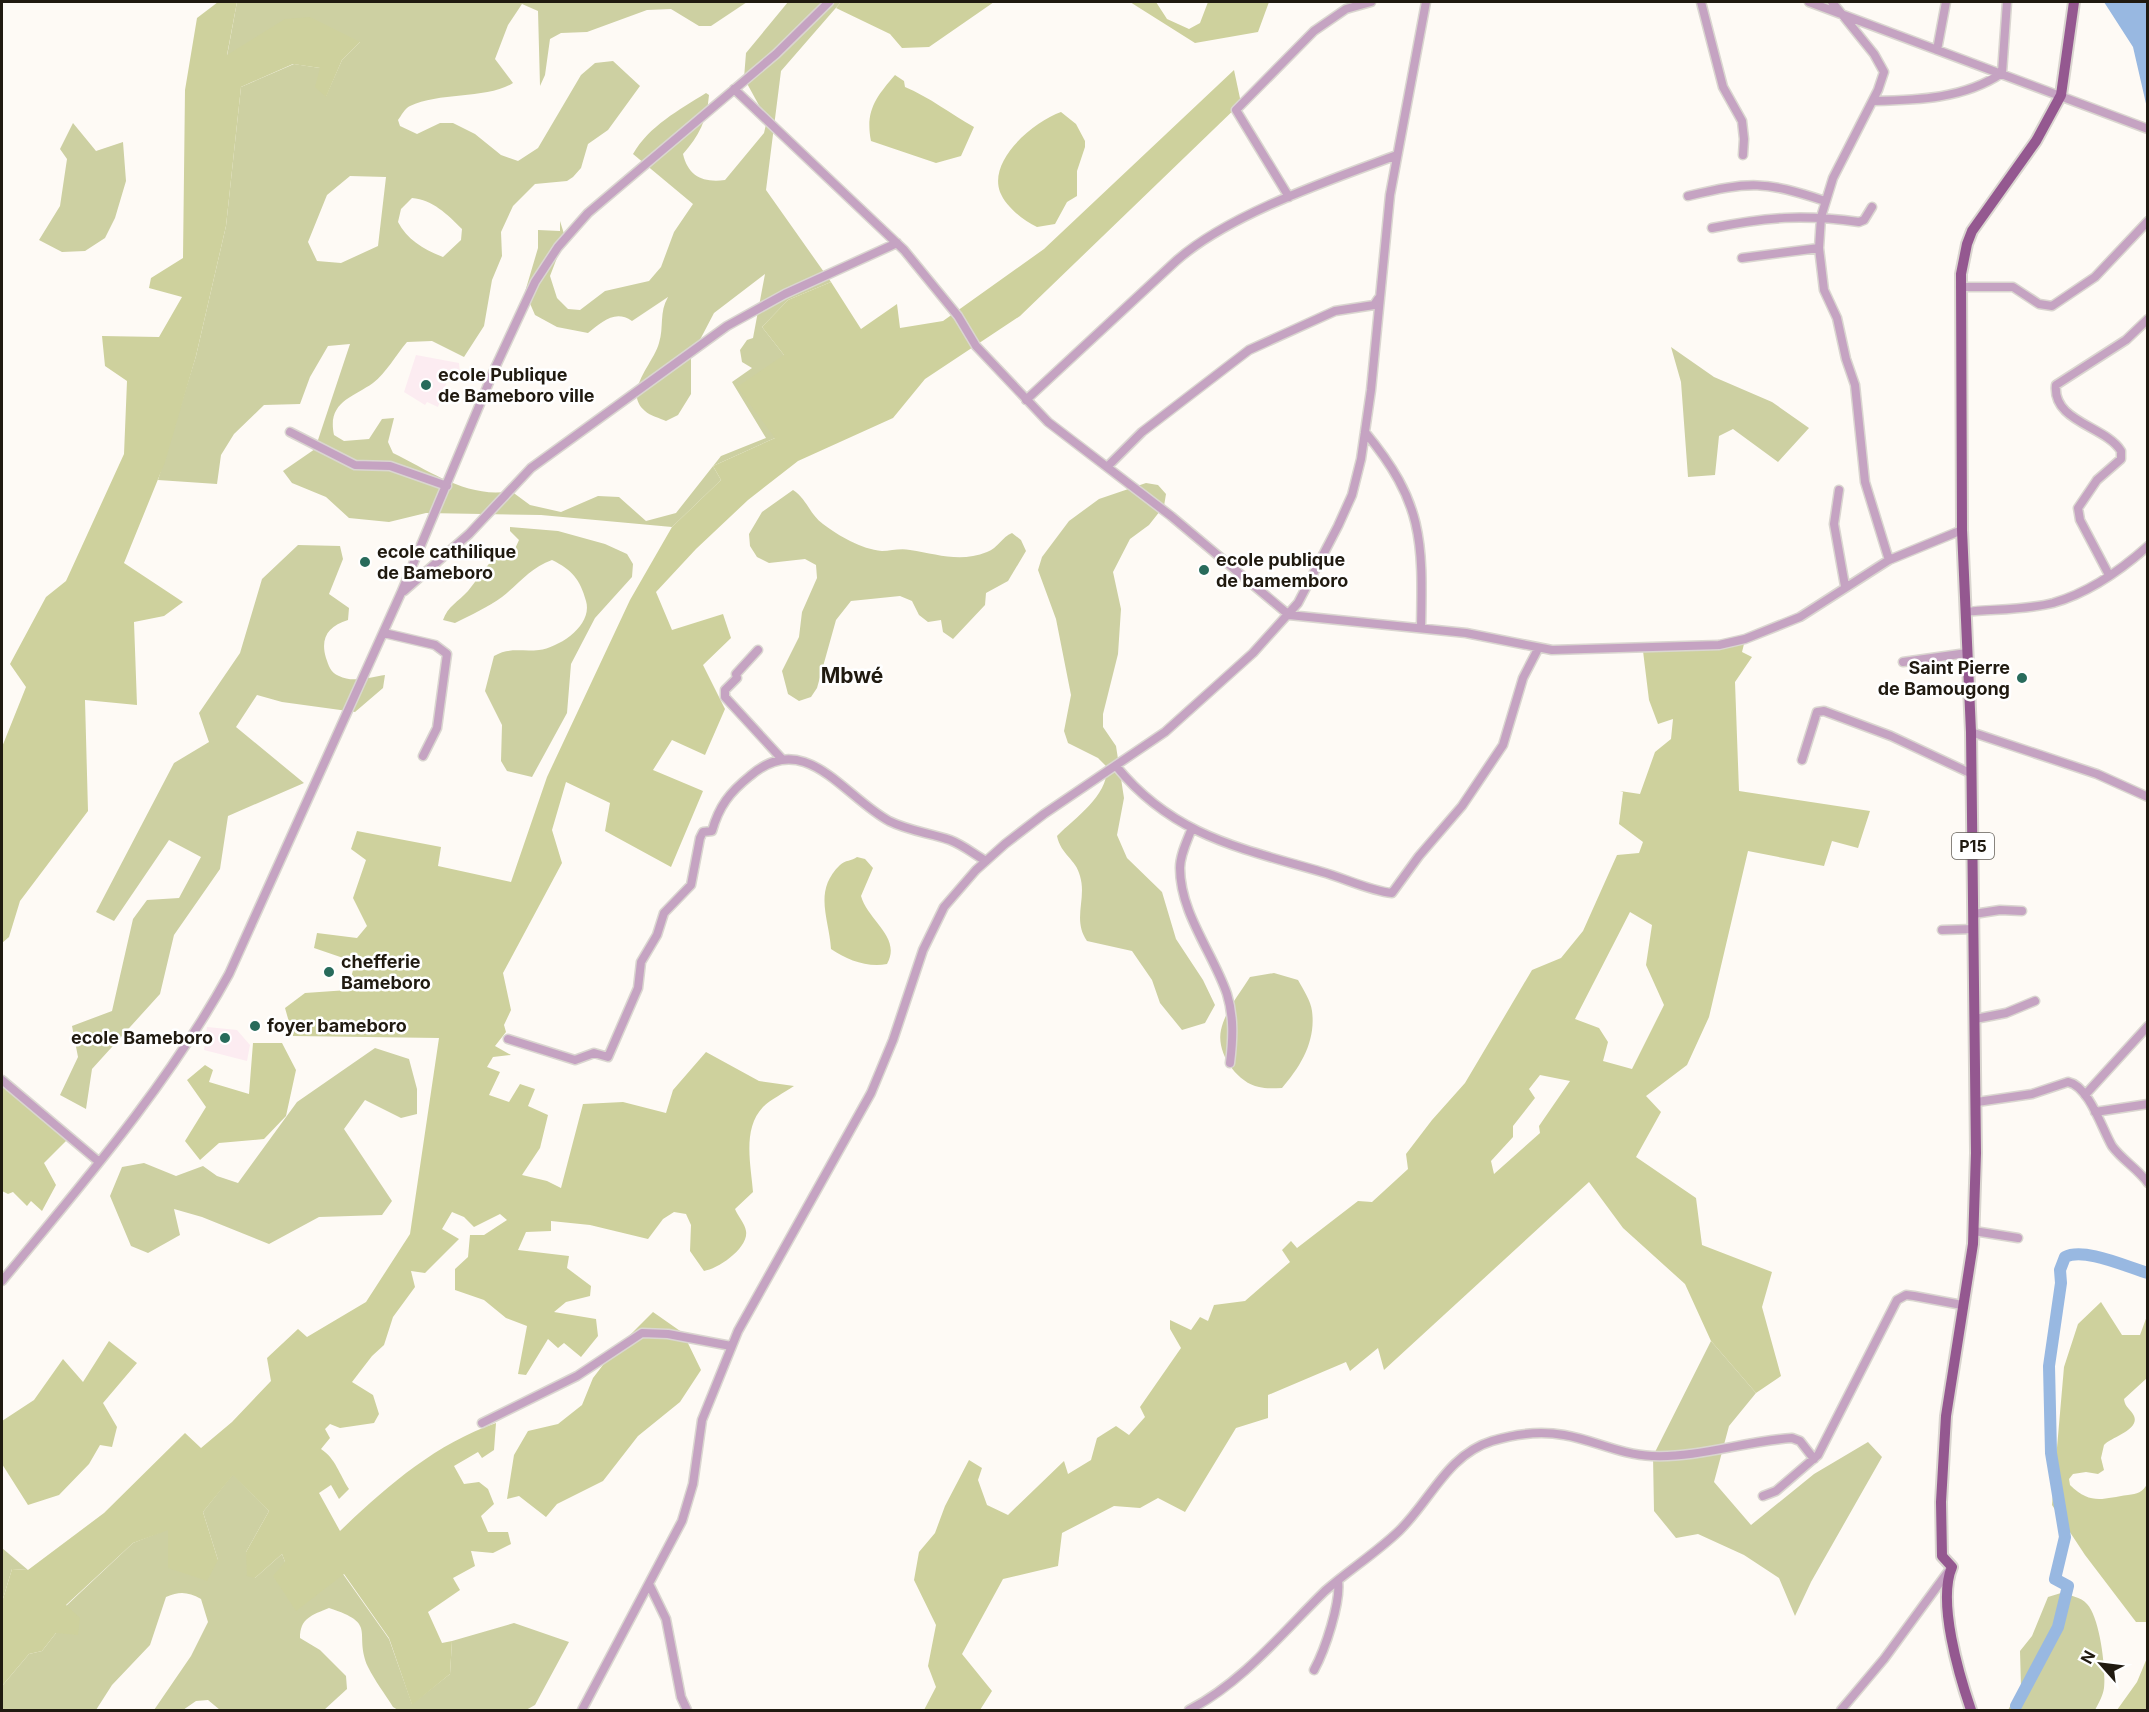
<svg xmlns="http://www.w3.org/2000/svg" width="2149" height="1712" font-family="Inter,sans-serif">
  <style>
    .education { fill: #fcecf1 }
    .green { fill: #cdd0a2; fill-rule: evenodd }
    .forest { fill: #ced19d; fill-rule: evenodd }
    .water { fill: #98b8e1 }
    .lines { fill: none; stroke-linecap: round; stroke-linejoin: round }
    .river { stroke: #98b8e1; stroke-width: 12 }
    .minor-casing { stroke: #dad6d0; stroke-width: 11 }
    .major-casing { stroke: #dad6d0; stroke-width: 14 }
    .minor { stroke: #c5a3c2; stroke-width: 8 }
    .major { stroke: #945890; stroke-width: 10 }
    .poi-dot { fill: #286b5b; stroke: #fff; stroke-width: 2 }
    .labels { text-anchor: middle; stroke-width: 5; stroke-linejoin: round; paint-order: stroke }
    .shield { fill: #fff; stroke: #635f58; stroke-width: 1.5 }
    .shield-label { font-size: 16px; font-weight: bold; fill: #201a10 }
    .poi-label { font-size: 18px; font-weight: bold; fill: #201a10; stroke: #fff; text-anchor: start }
    .quarter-label { font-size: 21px; font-weight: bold; fill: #201a10; stroke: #fff }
  </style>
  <rect width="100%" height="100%" fill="#fefaf5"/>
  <!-- education -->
  <path class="education" d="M416 355 459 363 460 374 448 378 438 407 427 402 425 405 404 392Z
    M207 1027 237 1030 250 1045 247 1061 204 1050Z"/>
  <!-- green -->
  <path class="green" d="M237 2H747L711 26H699L671 9 647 10 587 32 561 33 550 39 545 75 540 86 538 11 522 4 508 25 495 59 513 83C488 99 439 92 410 106 405 108 401 116 398 120L400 126 417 134 440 123H453L475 134 501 155 518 161 538 148 581 75 595 63 613 61 640 86 608 130 588 144 581 168 573 177 567 181 535 184 513 206 501 232 502 256 492 280 484 326 464 357 432 341 407 342C396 355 386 373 373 383 352 398 327 402 334 435L344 441 369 439 382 419 394 418 388 442 393 453C430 471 468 499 511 491L530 505 561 512 598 496 619 497 646 521 676 513 721 456 766 438 732 382 752 368 742 362 740 350 747 340 753 338 765 274 714 313 691 357V394L678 415 666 421C660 418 650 416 645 411 622 392 654 363 659 343 664 327 659 312 668 297L632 321C615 309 602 322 588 333L557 327 535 315 525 292 538 248V230L560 231V221L565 237 550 276 557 298 568 309 580 310 605 291 649 281 661 267 674 232 693 204 633 154C649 126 679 110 706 93L709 95C707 120 699 136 683 154 688 176 703 183 725 180L764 133 767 120 744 78 746 53 788 2H841L781 71 766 190 831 282 788 300 762 327 784 355 775 438 713 466 721 480 672 527 541 515 426 513 389 522 349 518 326 497 292 483 283 471 315 449 350 344 328 346 310 377 300 404 264 405 234 434 221 455 217 484 158 480 196 356 226 226 241 87 294 64 320 68 326 96 342 60 360 42 227 56ZM350 176 386 177 378 246 341 263 317 261 308 242 327 195ZM412 198C433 200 447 214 462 229L461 240 443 257C425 250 407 240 398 222L401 209Z
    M73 123 96 151 123 142 126 181 115 218 105 238 85 251 62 252 39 240 60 206 67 159 60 149Z
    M1671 347 1714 377 1772 402 1809 428 1778 462 1733 429 1719 436 1715 475 1688 477 1681 382Z
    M1146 483 1158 485 1166 494 1164 506 1149 525 1130 539 1113 572 1121 609 1118 654 1103 714V727L1116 746 1124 798 1117 835 1127 858 1162 892 1176 939 1203 980 1215 1005 1205 1023 1182 1030 1160 1003 1152 980 1132 951 1087 941C1072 919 1087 899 1080 876 1076 859 1061 855 1057 836 1076 817 1108 796 1107 767L1098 758 1068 743 1064 731 1071 695 1056 619 1038 570 1042 557 1069 521 1099 499Z
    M793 490C807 499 810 515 823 524 839 536 861 549 882 551 891 551 900 548 910 550 937 554 960 563 987 552 998 548 1002 537 1012 533L1021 540 1026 551 1008 581 986 593 985 605 953 639 943 632 941 620 928 622 919 615 912 601 900 596 851 601 836 620 817 688 811 697 799 701 788 694 782 671 799 637 802 612 817 578 816 565 805 559 769 563 757 557 750 546 749 534 762 512Z
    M510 527 558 531 605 544 627 554 633 564 632 577 595 618 571 664 567 713 532 777 507 771 501 761 502 725 485 691 494 656C509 647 522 652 539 650 560 647 593 625 586 601 580 579 572 570 552 560 531 567 519 584 502 597 488 607 471 615 455 623L443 620C448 606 458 602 468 591 479 577 489 562 502 550L514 551 519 540 510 531Z
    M298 545 340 546 343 559 329 594 349 608 348 620C328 626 320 638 326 658 329 666 330 672 339 676 352 683 371 677 385 675L383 688 355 712 282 702 257 695 236 727 304 783 228 816 220 869 174 935 160 994 92 1069 86 1109 60 1095 78 1057 72 1026 112 1011 133 919 147 900 179 898 201 857 169 840 114 921 96 912 174 763 209 742 199 713 240 653 262 579Z
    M1274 973 1298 980C1303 989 1311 1001 1312 1011 1316 1041 1301 1066 1282 1088 1275 1088 1266 1089 1259 1087 1236 1082 1216 1052 1221 1030 1225 1011 1240 993 1250 977Z
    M375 1048 409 1059 417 1089V1114L401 1118 365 1100 344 1129 392 1201 382 1215 319 1217 269 1244 202 1217 174 1209 180 1235 148 1253 131 1246 110 1196 122 1167 144 1163 176 1176 203 1166 217 1176 238 1183 297 1102Z
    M1711 1341 1756 1393 1729 1426 1714 1482 1751 1525 1814 1474 1868 1442 1882 1457 1811 1582 1795 1616 1779 1578 1744 1555 1698 1534 1676 1538 1654 1511 1653 1456Z
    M233 1474 269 1511 246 1552 255 1578 282 1554 285 1562 343 1574 389 1639 412 1704 450 1674 452 1641 514 1623 569 1642 535 1705 526 1710H398L393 1707C385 1694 375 1681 368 1667 353 1632 379 1624 329 1608 312 1615 300 1618 300 1638L320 1650 346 1676 347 1689 324 1710H220L208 1700 196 1701 183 1710H154L191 1656 208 1622 201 1599C188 1592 180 1591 166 1597L150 1645 112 1685 96 1710H2V1686L29 1654 42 1651 56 1633 66 1606 133 1543 168 1529 218 1560 203 1512Z
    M2 1548 28 1570 12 1569 2 1602Z
    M2061 1593C2069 1595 2081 1597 2087 1604 2100 1618 2106 1669 2104 1688 2103 1695 2099 1703 2095 1710H2008L2021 1687 2020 1651 2032 1636 2048 1597Z"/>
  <!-- forest -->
  <path class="forest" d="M218 2H237L227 55 285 19 310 17 360 42 342 60 326 97 315 87 320 68 293 64 241 87 226 226 196 356 165 462 124 563 183 602 164 616 134 622 137 705 85 700 88 811 20 901 9 937 2 943V747L26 687 10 664 46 597 66 581 124 454 127 381 105 366 102 336 159 337 182 297 149 288 151 278 183 258 185 90 197 18Z
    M841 2H994L929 47 902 48 890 34 836 8Z
    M1130 2H1156L1167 19 1189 29 1200 23 1208 2H1269L1258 32 1195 43Z
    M1234 70 1241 103 1020 316 925 379 893 418 798 461 748 500 696 549 656 592 672 630 723 614 731 638 703 665 725 709 705 755 672 740 653 770 703 791 671 867 605 831 610 803 566 782 552 830 562 863 503 973 511 1010 504 1025 506 1032 495 1046 511 1055 493 1057 487 1067 500 1072 489 1095 509 1102 520 1084 535 1089 528 1106 548 1115 540 1148 522 1175 547 1181 561 1188 583 1104 623 1102 666 1113 673 1090 706 1052 759 1081 794 1086C784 1093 771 1099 763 1107 742 1129 751 1165 753 1192L735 1209C738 1216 745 1224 746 1231 749 1248 718 1269 704 1271L690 1251 691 1225 686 1214 674 1212 663 1219 648 1239 590 1225 551 1221V1231L526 1232 518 1250 569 1256 567 1268 591 1286 590 1296 566 1302 554 1312 596 1319 598 1336 581 1357 564 1343 558 1348 548 1339 526 1375 518 1374 527 1326 506 1318 484 1300 455 1290V1269L468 1257 470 1235H484L507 1220 500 1214 474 1227 464 1217 452 1212 442 1229 459 1239 425 1273 411 1271 415 1287 393 1317 384 1345 372 1356 352 1382 373 1395 379 1414 374 1423 340 1428 330 1424 325 1429 330 1438 321 1449C336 1459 339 1474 349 1489L339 1499 331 1485 319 1493 340 1531C386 1487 435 1444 496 1423L494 1450 482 1458 478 1452 454 1466 464 1484 479 1482 488 1489 494 1504 481 1516 488 1532H508L511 1544 493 1553 471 1551 475 1566 453 1578 460 1590 428 1612 442 1643 452 1641 450 1674 412 1705 389 1638 344 1574 296 1611 273 1576 285 1562 282 1554 255 1578 247 1576 246 1552 269 1511 233 1475 203 1512 218 1560 207 1581 168 1568V1530L133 1543 66 1605 80 1618 78 1635 56 1633 42 1651 29 1654 2 1686V1602L12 1569 28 1570 104 1513 185 1433 201 1448 232 1422 271 1381 267 1358 298 1329 307 1337 366 1302 410 1234 439 1038 293 1036 285 1008 305 993 348 990 355 962 314 948 317 933 357 938 367 926 353 898 366 860 351 849 357 831 441 847 438 866 511 882 547 777 630 600 672 527 721 480 713 466 775 438 737 387 784 355 762 327 788 300 831 282 861 329 897 304 900 328 943 321 1044 249Z
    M895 75 904 81 905 87C929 97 951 114 974 127L961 156 936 163 871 141C865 111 876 97 895 75Z
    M1061 112 1076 124 1085 141V147L1077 171V196L1067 202 1055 224 1037 227C1023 220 1006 207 1000 192 988 159 1035 121 1061 112Z
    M1745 640 1742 652 1752 657 1735 682 1739 791 1870 811 1858 848 1832 841 1824 866 1748 851 1709 1017 1687 1065 1646 1096 1661 1112 1636 1157 1696 1198 1702 1245 1772 1272 1762 1307 1781 1376 1756 1393 1711 1341 1685 1284 1623 1228 1589 1182 1384 1370 1378 1348 1350 1371 1346 1362 1268 1395V1418L1236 1428 1185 1512 1158 1498 1140 1508 1114 1506 1062 1533 1058 1566 1003 1579 962 1654 992 1691 980 1710H924L936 1687 928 1666 936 1625 914 1580 919 1552 935 1533 945 1506 969 1460 982 1468 978 1480 987 1505 1008 1515 1064 1461 1068 1474 1091 1460 1097 1438 1116 1426 1129 1435 1145 1417 1140 1407 1181 1348 1170 1329V1320L1191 1330 1200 1317 1208 1321 1214 1305 1245 1301 1290 1262 1282 1250 1291 1241 1297 1248 1358 1201 1372 1202 1408 1169 1406 1154 1432 1120 1465 1083 1532 970 1561 958 1583 931 1617 855 1639 853 1643 842 1619 824 1623 792 1620 791 1640 794 1655 752 1671 739 1673 719 1658 724 1649 700 1643 651ZM1630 912 1652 925 1646 965 1664 1005 1632 1069 1603 1061 1608 1042 1599 1028 1575 1019ZM1540 1075 1570 1081 1539 1126 1540 1133 1494 1174 1491 1161 1513 1137V1126L1535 1098 1529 1089Z
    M857 857 865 859 873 868 861 896C868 921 902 937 887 964 868 968 847 960 831 949 829 918 813 891 840 865 845 860 852 861 857 857Z
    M253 1043H282L296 1070 286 1116 264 1139 219 1143 200 1160 185 1141 206 1107 187 1080 205 1065 213 1070 209 1082 249 1094Z
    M2 1085 48 1121 67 1140 44 1163 56 1185 42 1211 31 1201 27 1206 13 1192 8 1194 2 1191Z
    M2101 1302 2122 1335H2140L2147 1316V1378L2124 1399C2125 1408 2131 1409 2134 1416 2140 1430 2111 1437 2104 1445L2101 1458 2104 1470 2098 1474 2086 1472 2073 1474 2069 1479 2070 1485C2091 1506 2104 1498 2128 1495 2137 1494 2143 1492 2147 1484V1622H2136L2085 1555 2052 1505 2064 1367 2078 1324Z
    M653 1312 683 1333 701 1370 680 1402 638 1436 603 1481 557 1504 546 1517 519 1496 507 1499 514 1455 528 1431 558 1424 582 1405 593 1378 613 1352Z
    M109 1341 137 1363 103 1403 117 1427 112 1447 100 1445 89 1464 59 1495 28 1505 2 1464V1421L34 1400 63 1359 83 1382Z
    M2147 1658V1710H2117L2137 1682Z"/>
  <!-- water -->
  <path class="water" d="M2104 2H2147V108L2133 47Z"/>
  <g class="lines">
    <!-- river -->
    <path class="river" d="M2016 1706 2058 1627 2068 1586 2055 1579 2065 1537 2051 1453 2049 1366 2061 1283 2060 1270 2065 1257C2084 1247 2127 1267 2148 1273"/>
    <!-- minor casing -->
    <g class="minor-casing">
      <path id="minor" d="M1701 2 1723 87 1742 121 1744 139 1743 155
        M1809 2 2148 129
        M1832 2 1874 54 1884 72 1878 90 1833 178 1821 217 1819 248 1824 290 1837 318 1846 359 1855 385 1865 482 1889 560
        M1937 50 1946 2
        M734 89 904 250 958 316 976 346 1048 422 1171 516 1289 615 1466 633 1552 650 1719 645 1745 639 1800 617 1889 560 1962 530
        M1873 101C1917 100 1964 99 2002 73L2007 2
        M1688 196C1751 181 1764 181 1825 201
        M1289 197 1236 110 1314 31 1346 9 1371 2
        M1712 228C1766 217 1803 214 1859 222L1864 220 1872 207
        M1742 258 1819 248
        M1960 287H2013L2039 304 2052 306 2095 277 2148 221
        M1026 400 1176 261C1229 214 1330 180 1397 155
        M290 432 355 465 390 466 447 486
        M1365 432C1423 502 1423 540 1421 627
        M1107 467 1142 432 1249 350 1335 311 1374 305 1378 299
        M1839 490 1834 524 1845 586
        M2109 575 2080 520 2078 508 2097 480 2121 459V451C2106 426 2052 422 2056 385L2126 340 2148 319
        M404 591 469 534 531 468 727 326 785 294 897 243
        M1966 612C1994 609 2026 610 2053 603 2088 593 2121 570 2148 546
        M384 633 435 645 447 654 437 728 423 756
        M758 650 736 674 737 678 725 690V697L781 758
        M1903 662 1967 653
        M1971 732 2097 774 2148 797
        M1802 760 1817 712 1824 711 1891 736 1972 774
        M1116 766C1173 836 1240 848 1322 872 1344 878 1370 891 1392 893L1419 856 1462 806 1503 745 1523 678 1538 649
        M1192 828C1187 841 1180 855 1180 868 1180 913 1213 953 1227 994 1234 1017 1233 1039 1230 1063
        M1974 914 2000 910 2022 911
        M1942 930 1974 929
        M1975 1019 2006 1013 2035 1001
        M508 1039 575 1060 594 1053 608 1057 638 988 641 962 657 935 664 913 691 885 700 838 703 832 712 831C719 806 730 792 750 776 805 728 843 796 889 821 909 831 930 833 950 840 963 845 974 854 986 861
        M2 1080 98 1161
        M2085 1095 2148 1026
        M1977 1102 2032 1094 2068 1082C2089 1086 2102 1129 2112 1146 2122 1160 2138 1169 2148 1183
        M2095 1112 2148 1104
        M1974 1231 2018 1238
        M2 1281C82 1184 168 1085 229 974L401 593 495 368 535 282 558 247 588 213 776 54 829 2
        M482 1423 577 1376 642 1333 668 1334 731 1346
        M1763 1496 1776 1491 1818 1455 1897 1300 1906 1295 1914 1296 1962 1305
        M649 1584 666 1619 681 1697 687 1710
        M1314 1670C1325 1650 1341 1602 1338 1581
        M582 1710 682 1521 693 1484 702 1420 738 1331 871 1093 893 1040 923 950 944 907 976 870 1005 844 1044 814 1165 732 1253 653 1298 603 1338 526 1352 495 1361 459 1371 390 1390 195 1426 2
        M1189 1710C1243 1682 1282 1633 1325 1591 1349 1570 1376 1553 1399 1531 1431 1500 1447 1455 1492 1441 1515 1434 1541 1431 1564 1435 1594 1440 1621 1455 1652 1456 1699 1458 1745 1441 1792 1438L1800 1441 1814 1459
        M1841 1710 1884 1659 1950 1569"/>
    </g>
    <!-- major casing -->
    <g class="major-casing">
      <path id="major" d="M1971 1710C1959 1675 1937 1601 1952 1567L1942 1556 1941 1502 1946 1416 1973 1244 1976 1153 1971 732 1962 530 1961 274 1967 244 1972 231 2036 141 2061 95 2074 2"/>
    </g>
    <!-- minor -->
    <use href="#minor" class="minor"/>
    <!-- major -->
    <use href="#major" class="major"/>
  </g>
  <!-- markers -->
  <g class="poi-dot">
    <circle cx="426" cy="385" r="6"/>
    <circle cx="365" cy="562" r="6"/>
    <circle cx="1204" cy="570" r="6"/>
    <circle cx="2022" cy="678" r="6"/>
    <circle cx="329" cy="972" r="6"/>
    <circle cx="255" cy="1026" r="6"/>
    <circle cx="225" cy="1038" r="6"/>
  </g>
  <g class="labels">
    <!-- shield labels -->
    <rect class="shield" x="1952" y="833" width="42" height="26" rx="4.5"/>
    <g class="shield-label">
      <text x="1973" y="852">P15</text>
    </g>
    <!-- poi labels -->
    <g class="poi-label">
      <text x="438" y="381">ecole Publique<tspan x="438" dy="21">de Bameboro ville</tspan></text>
      <text x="377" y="558">ecole cathilique<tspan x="377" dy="21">de Bameboro</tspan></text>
      <text x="1216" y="566">ecole publique<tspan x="1216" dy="21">de bamemboro</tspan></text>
      <text x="2010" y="674" text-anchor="end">Saint Pierre<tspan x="2010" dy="21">de Bamougong</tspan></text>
      <text x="341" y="968">chefferie<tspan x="341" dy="21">Bameboro</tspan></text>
      <text x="267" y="1032">foyer bameboro</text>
      <text x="213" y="1044" text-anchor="end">ecole Bameboro</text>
    </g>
    <!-- quarter labels -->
    <g class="quarter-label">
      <text x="852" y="683">Mbwé</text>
    </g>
  </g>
  <!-- border -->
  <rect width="2149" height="1712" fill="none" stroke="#201a10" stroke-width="6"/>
  <!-- north arrow -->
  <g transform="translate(2101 1664) rotate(298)" stroke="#ffffff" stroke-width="4.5" paint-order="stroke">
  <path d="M0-4.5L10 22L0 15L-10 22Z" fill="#201a10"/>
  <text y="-9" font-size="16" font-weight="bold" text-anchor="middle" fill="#201a10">N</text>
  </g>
</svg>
